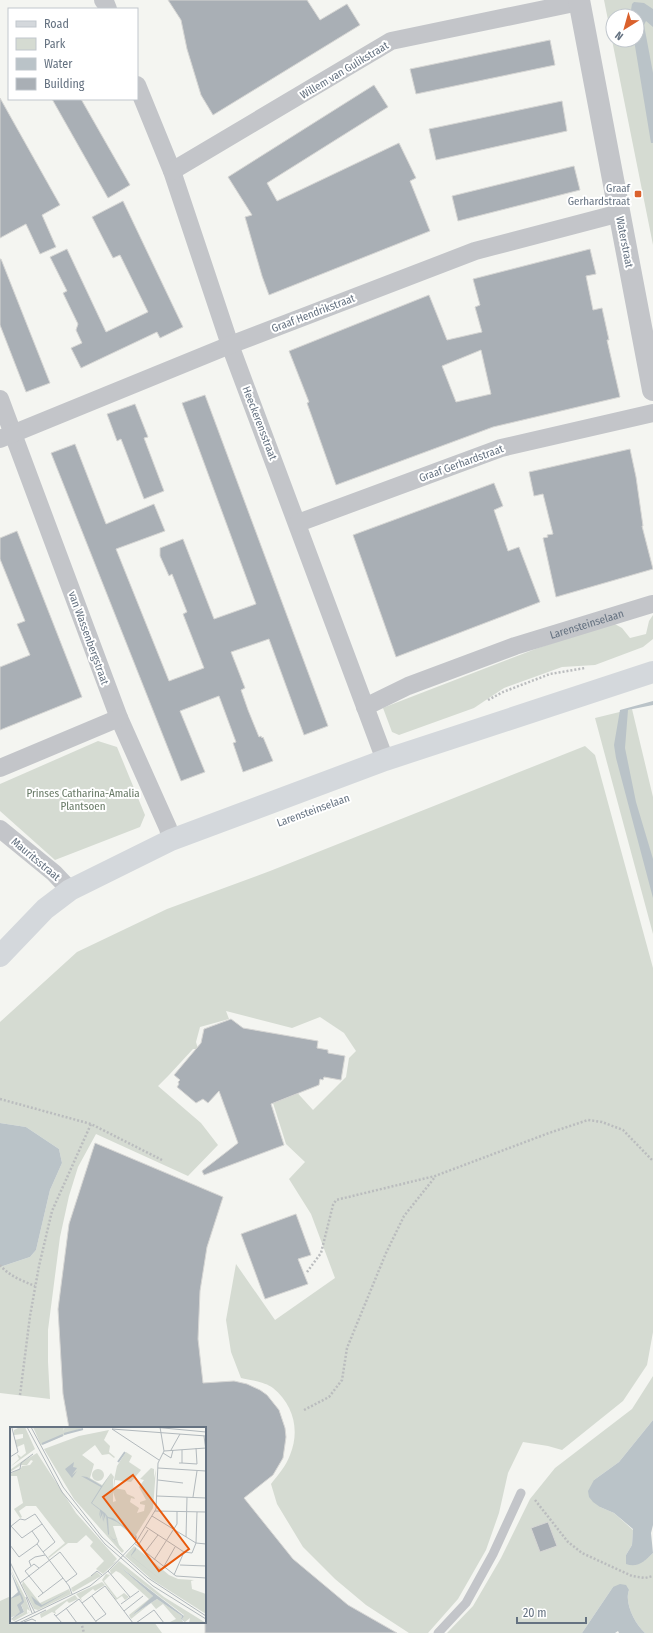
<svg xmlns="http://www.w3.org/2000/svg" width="653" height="1633" font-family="'Fira Sans Condensed',sans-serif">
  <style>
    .green { fill: #d5dbd2; fill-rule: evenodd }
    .water { fill: #bac3c8 }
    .building { fill: #a9afb5; stroke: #d6d6d4; fill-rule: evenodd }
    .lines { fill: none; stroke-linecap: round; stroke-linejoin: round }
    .path { stroke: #babcbe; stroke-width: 2.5; stroke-dasharray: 2 2; stroke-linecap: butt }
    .service { stroke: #c3c5c9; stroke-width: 9 }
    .minor { stroke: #c3c5c9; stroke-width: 18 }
    .tertiary { stroke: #c3c5c9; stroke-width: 22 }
    .secondary { stroke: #d4d8dc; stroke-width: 22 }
    .poi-dot { fill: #da612c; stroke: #fff; stroke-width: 1.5 }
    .labels { text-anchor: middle; stroke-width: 4; stroke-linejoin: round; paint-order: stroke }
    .street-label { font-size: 11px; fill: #657281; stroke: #fff }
    .poi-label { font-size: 11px; fill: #657281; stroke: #fff; text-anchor: end }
    .park-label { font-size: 11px; fill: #667864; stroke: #fff }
    .inset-river { fill: none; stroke: #bac3c8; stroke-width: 2 }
    .inset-road { fill: none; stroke: #b2b9bd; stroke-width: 1 }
    .view { fill: #e8590c; fill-opacity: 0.15; stroke: #e8590c; stroke-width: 2 }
    .inset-edge { fill: none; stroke: #657281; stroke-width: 2 }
  </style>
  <rect width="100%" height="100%" fill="#f4f5f1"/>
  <!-- green -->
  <path class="green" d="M604 0H653V245ZM613 16H637V40H613Z
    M653 615V639L643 647 595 665 562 667 504 688 474 708 399 735 392 732 383 708 385 707 538 648 613 623 622 628 630 638 646 634 649 621Z
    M632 709 653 797V934L595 718Z
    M98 741 117 747 145 815 140 827 55 860 0 811V784Z
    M585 746 595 755 653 968V1332L647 1365 623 1401 562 1450 548 1446 523 1442 508 1473 499 1513 486 1550 458 1599 428 1633H409L366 1605 335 1579 303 1547 277 1504 271 1484C278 1475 286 1466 290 1455 300 1431 294 1405 273 1388 266 1382 250 1380 241 1378L231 1352 226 1320 236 1264 275 1320 335 1278 311 1214 289 1179 305 1162 286 1144 273 1103 283 1099 292 1087 313 1110 346 1077 349 1058 356 1051 344 1033 320 1017 292 1028 226 1011 229 1019 200 1027 196 1042 198 1049H193L169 1075 158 1086 201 1123 218 1145 188 1176 96 1134 78 1167 69 1196 60 1237 48 1330V1362L50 1399 0 1393V1267L30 1257 36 1250 50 1190 62 1163 59 1149 26 1127 0 1123V1022L77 952 167 909 270 871Z
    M653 1376V1420L619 1462 594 1480 600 1507 614 1513 633 1530 632 1545 626 1555 644 1561 653 1553V1633H645C635 1624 624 1603 629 1590L613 1587 582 1633H447L473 1606 501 1558 530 1499 555 1468 632 1409Z
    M11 1596V1622H154L162 1633H0V1601Z"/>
  <!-- water -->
  <path class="water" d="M634 2 644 3 653 9V27L646 21 644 25 653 73V143H651L634 40H637V16H630L632 4Z
    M653 701V705L628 710 625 748 636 802 653 859V898L616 758 614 745 620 710Z
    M0 1123 26 1127 59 1149 62 1163 50 1190 36 1250 30 1257 0 1267Z
    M653 1420V1525L651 1533 653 1553C645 1561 638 1568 626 1564V1555L632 1545 633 1529 614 1513 600 1507 593 1502 589 1497 588 1491 594 1480 619 1462Z
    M620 1584 626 1585 629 1590C624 1603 635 1624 645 1633H619L618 1631 615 1633H582L613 1587Z"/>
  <!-- building -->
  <path class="building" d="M168 0H307L320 20 347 4 360 25 213 115 201 95 187 49 181 20Z
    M550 40 555 65 416 94 410 69Z
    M374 85 388 107 267 183 277 201 399 143 416 178 410 181 430 231 269 295 262 276 245 217 252 215 228 177Z
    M0 98 60 205 42 215 56 247 40 254 26 224 0 238Z
    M52 99H81L130 185 108 198Z
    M562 101 567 131 436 160 429 129Z
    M574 166 580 190 458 221 452 196Z
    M123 201 183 327 160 338 157 332 81 368 71 348 82 343 76 330 78 324 63 293 67 291 50 257 67 249 106 332 148 312 120 255 113 258 92 217Z
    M590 249 596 274 586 276 593 310 602 308 609 340H607L620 397 493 427 336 485 307 403 309 402 289 351 429 295 447 340 482 332 475 307 480 305 473 279ZM481 350 491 394 456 402 442 366Z
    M0 259H1L50 383 26 392 0 325Z
    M205 395 328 726 304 735 269 639 231 652 245 688 241 690 248 710 259 737 261 736 262 738 263 737 273 761 243 772 233 743 236 742 219 696 180 711 205 772 181 781 51 453 75 444 106 524 154 504 165 531 116 549 169 681 204 668 183 614 187 612 172 574 169 576 160 556V548L183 539 214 619 256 604 182 403Z
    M135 404 148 437 144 438 164 491 144 499 121 439 117 441 107 414Z
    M630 449 636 477 643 526H642L653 569 556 597 543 538 548 537 547 535 553 534 543 494 534 496 529 472Z
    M494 483 503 506 494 510 508 551 519 547 540 602 396 657 353 535Z
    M17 531 82 697 0 730V667L30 655 17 624 25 621 0 559V538Z
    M231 1019 243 1028 318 1041 317 1048 328 1050V1053L345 1056 341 1080 324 1077 323 1080 320 1079 319 1085 271 1104 284 1145 204 1175 202 1171 238 1143 219 1091 208 1103 203 1099 196 1103 177 1087 179 1084 178 1082 180 1080 174 1075 201 1043 204 1029Z
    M95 1143 223 1197 207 1247 200 1291 198 1339 203 1383 234 1381 247 1384 260 1390 267 1395 279 1410 285 1428 286 1437 283 1458 273 1475 244 1498 293 1559 348 1605 397 1633H205V1428H69L63 1394 58 1309 69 1224Z
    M296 1214 311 1255 298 1259 308 1284 265 1299 241 1234Z
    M548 1522 557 1546 540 1552 531 1528Z"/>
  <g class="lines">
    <!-- path -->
    <path class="path" d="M488 700 503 692 550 674 585 668
      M0 1099 91 1124
      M0 1265C9 1276 23 1281 35 1286
      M307 1272 321 1253 333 1205 336 1200 435 1176 549 1133 588 1120 602 1122 623 1130 653 1161
      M20 1395 30 1316 39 1266 52 1211 91 1124 162 1160
      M304 1410 329 1397 342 1380 347 1348 386 1253 404 1216 435 1177
      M535 1500 568 1542 582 1553 632 1576 645 1578 653 1576
      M81 1622 84 1633"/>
    <!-- service -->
    <path class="service" d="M438 1633 466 1603 493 1554 521 1493"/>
    <!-- minor -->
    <g class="minor">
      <path d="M103 0 106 4 108 9"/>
      <path d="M137 85 172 171 230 345 385 760"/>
      <path d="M172 171 391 41 579 2"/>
      <path d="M0 399 119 718 168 828 171 840"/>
      <path d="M0 439 230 345 475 251 620 213"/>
      <path d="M298 523 501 448 653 413"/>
      <path id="s1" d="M365 707 408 686 515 646 652 604"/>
      <path d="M0 768 119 718"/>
      <path d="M0 829 54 873 70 890"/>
    </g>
    <!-- tertiary -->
    <path class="tertiary" d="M579 0 653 390"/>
    <!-- secondary -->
    <path class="secondary" d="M0 956 45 909 70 890 171 840 385 760 653 672"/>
  </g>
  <!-- markers -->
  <rect class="poi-dot" x="634" y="190" width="8" height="8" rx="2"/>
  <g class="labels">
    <!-- street labels -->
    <g class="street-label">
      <text transform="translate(344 70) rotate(-31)" y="4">Willem van Gulikstraat</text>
      <text transform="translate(625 242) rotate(79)" y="4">Waterstraat</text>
      <text transform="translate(313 313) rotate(-21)" y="4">Graaf Hendrikstraat</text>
      <text transform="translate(260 423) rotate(69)" y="4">Heeckerensstraat</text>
      <text transform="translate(461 463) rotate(-20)" y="4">Graaf Gerhardstraat</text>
      <text dy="4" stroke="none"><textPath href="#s1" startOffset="237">Larensteinselaan</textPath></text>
      <text transform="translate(89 638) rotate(70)" y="4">van Wassenbergstraat</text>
      <text transform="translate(313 810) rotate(-20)" y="4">Larensteinselaan</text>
      <text transform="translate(36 859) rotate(40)" y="4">Mauritsstraat</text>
    </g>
    <!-- poi labels -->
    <g class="poi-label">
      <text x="630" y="192">Graaf<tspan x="630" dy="13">Gerhardstraat</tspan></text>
    </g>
    <!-- park labels -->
    <g class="park-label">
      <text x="83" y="797">Prinses Catharina-Amalia<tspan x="83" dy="13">Plantsoen</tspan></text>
    </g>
  </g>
  <!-- overview -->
  <g transform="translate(10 1427)">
    <rect width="196" height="196" fill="#f4f5f1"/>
    <path d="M10 0H15L25 22 0 40 9 32 7 27 11 30 16 26 14 17 7 20 5 13 13 11V7L4 8V3ZM23 0H54L53 4 55 0H74L31 18ZM99 3 94 13 100 19 99 25 105 30 104 31 99 27 92 28 85 18 72 28 84 37 80 51 92 58 101 46 104 50 103 53V75L106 74 103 65 104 53 107 39 116 25 122 29 119 35 131 43 121 55 105 53 104 61 115 63 117 67 124 70 125 72 121 71 120 75 129 81 127 86 134 84 135 78 130 77V75L136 73 129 60 134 53 130 52 141 41 144 42V51L146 42 143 81 126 108 127 109 126 111 111 99H103L109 118 114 124 112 126 64 72 34 22 69 9ZM26 24 12 35 27 26 66 86 107 132 103 136 108 133 93 147 86 142 94 134 80 119 83 115 76 108 67 116H58L39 131 38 130 55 116 26 79H16L9 84 12 90 10 91 4 82 13 76 7 49H0V47L11 41 12 39 20 38 23 34 21 33 17 38H11L0 45V43ZM82 48a6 6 0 1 1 12 0a6 6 0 1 1-12 0ZM124 119 159 148 168 152 184 153 181 154 182 162 196 167V187L141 152 115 129ZM109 134 154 170 196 196H179L180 191 175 195 172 192 174 188 109 139 143 169 141 172 121 189 147 172 172 189 171 192 174 196H158L166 192 153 177 146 182 141 176 121 192 119 188 139 172 110 146 106 144 101 148 100 143ZM0 140 15 170 20 184 17 182V186L20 185 4 194 1 192 13 186 14 185 11 177 12 186 0 191V171L11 167ZM87 145 91 149 63 165 60 161 63 163 61 161ZM96 147 100 148 94 154 107 171 114 166 119 170 115 173 112 169 106 173 92 153ZM13 154 30 176 59 162 61 167 28 183 24 182 12 158ZM92 155 95 158 85 164 83 162 71 171 72 174 66 167ZM65 168 68 172 59 176 57 174 45 184 46 187 42 185 31 191 30 187Z" fill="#d5dbd2"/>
    <path d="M64 35 63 40 67 41 62 48 67 44 62 51 55 42ZM101 46 82 76 95 86 98 90 103 91 126 109 127 111 125 113V109L107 95 108 111 104 113 113 123 98 107 96 88 94 97 96 87 93 95 94 86 92 94 93 86 90 92 91 84 89 90 90 83 86 80 85 84 86 80 81 76 91 60 71 49 77 50 92 59ZM98 91 107 95 108 111 103 113 99 108ZM126 120V123L121 129 159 159 196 182 159 159 122 130 121 128ZM109 139 174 189 172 192 176 196 171 192 172 189 147 172 121 189 143 169ZM0 143 13 171 14 175 11 178 14 185 0 193 10 185 7 178 12 174 10 168 0 172 8 165ZM59 164 31 180 25 177 21 169 32 178Z" fill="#bac3c8" fill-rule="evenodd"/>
    <path class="inset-river" d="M54 7 73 2M32 17 53 8M108 35 115 25"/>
    <path class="inset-road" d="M17 0 52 65 95 117 143 159 196 192M21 0 53 60 92 110 138 151 196 189M143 0 196 5M102 2 196 9M102 2 149 33M194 9 196 24M161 23 170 7M154 24 196 21M153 26 161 31 163 23M0 30 8 25 2 1M169 36H172V23M172 36 187 37 186 21M148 41 196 44M0 46 10 42 11 36 23 27M148 53 173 56M147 69 196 71M183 70 187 44M145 84 196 85M142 89 186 116 196 117M1 99 12 111 32 97M0 100 10 92 15 93 25 87 45 115 33 125M136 100 174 125 182 126 186 116 187 85M22 104 29 114 27 117 59 159 62 167M176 110 177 70M124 116 166 149 196 151M129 117 138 103M0 118 9 130 27 117M135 125 148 108M144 133 167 97V84M0 135 25 186M170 138 196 139M21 139 19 134 25 130 35 128M29 141 24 137 15 144 33 166M153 141 165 120M98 144 120 170M164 148 174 125M81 149 87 144 92 148M10 156 50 125 67 147 56 155M82 169 96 187 86 194M16 170 22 186M28 170 53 151M72 176 95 159 123 196M111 177 129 164M56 181 67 196M114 184 133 169M44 187 52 196M46 189 69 172 87 196M14 195 22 192 26 194M3 196 80 159 98 144 126 115 146 82 148 36 154 24 150 0M9 196 36 183M126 196 144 183 154 196"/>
    <path class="view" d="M123 48 179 122 149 144 93 70Z"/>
    <rect width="196" height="196" class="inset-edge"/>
  </g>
  <!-- legend -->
  <rect x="8" y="8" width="130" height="92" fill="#ffffff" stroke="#c1c7cd"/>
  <rect x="16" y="21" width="20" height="6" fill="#d4d8dc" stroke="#c1c7cd"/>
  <text x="44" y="28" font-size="12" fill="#657281">Road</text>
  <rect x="16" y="38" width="20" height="12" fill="#d5dbd2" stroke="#c1c7cd"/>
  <text x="44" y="48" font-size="12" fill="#657281">Park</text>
  <rect x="16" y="58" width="20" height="12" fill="#bac3c8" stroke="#c1c7cd"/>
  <text x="44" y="68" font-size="12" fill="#657281">Water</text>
  <rect x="16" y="78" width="20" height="12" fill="#a9afb5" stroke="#c1c7cd"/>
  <text x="44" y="88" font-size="12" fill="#657281">Building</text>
  <!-- north arrow -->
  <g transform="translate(625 28) rotate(217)"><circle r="19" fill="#ffffff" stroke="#c1c7cd"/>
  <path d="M0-3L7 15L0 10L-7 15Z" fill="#da612c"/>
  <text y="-6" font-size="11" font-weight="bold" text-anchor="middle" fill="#657281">N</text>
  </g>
  <!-- scale -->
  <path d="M517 1617v6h69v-6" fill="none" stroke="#657281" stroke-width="2"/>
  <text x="523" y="1617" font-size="12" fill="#657281" stroke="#ffffff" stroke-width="3" paint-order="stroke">20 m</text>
</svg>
